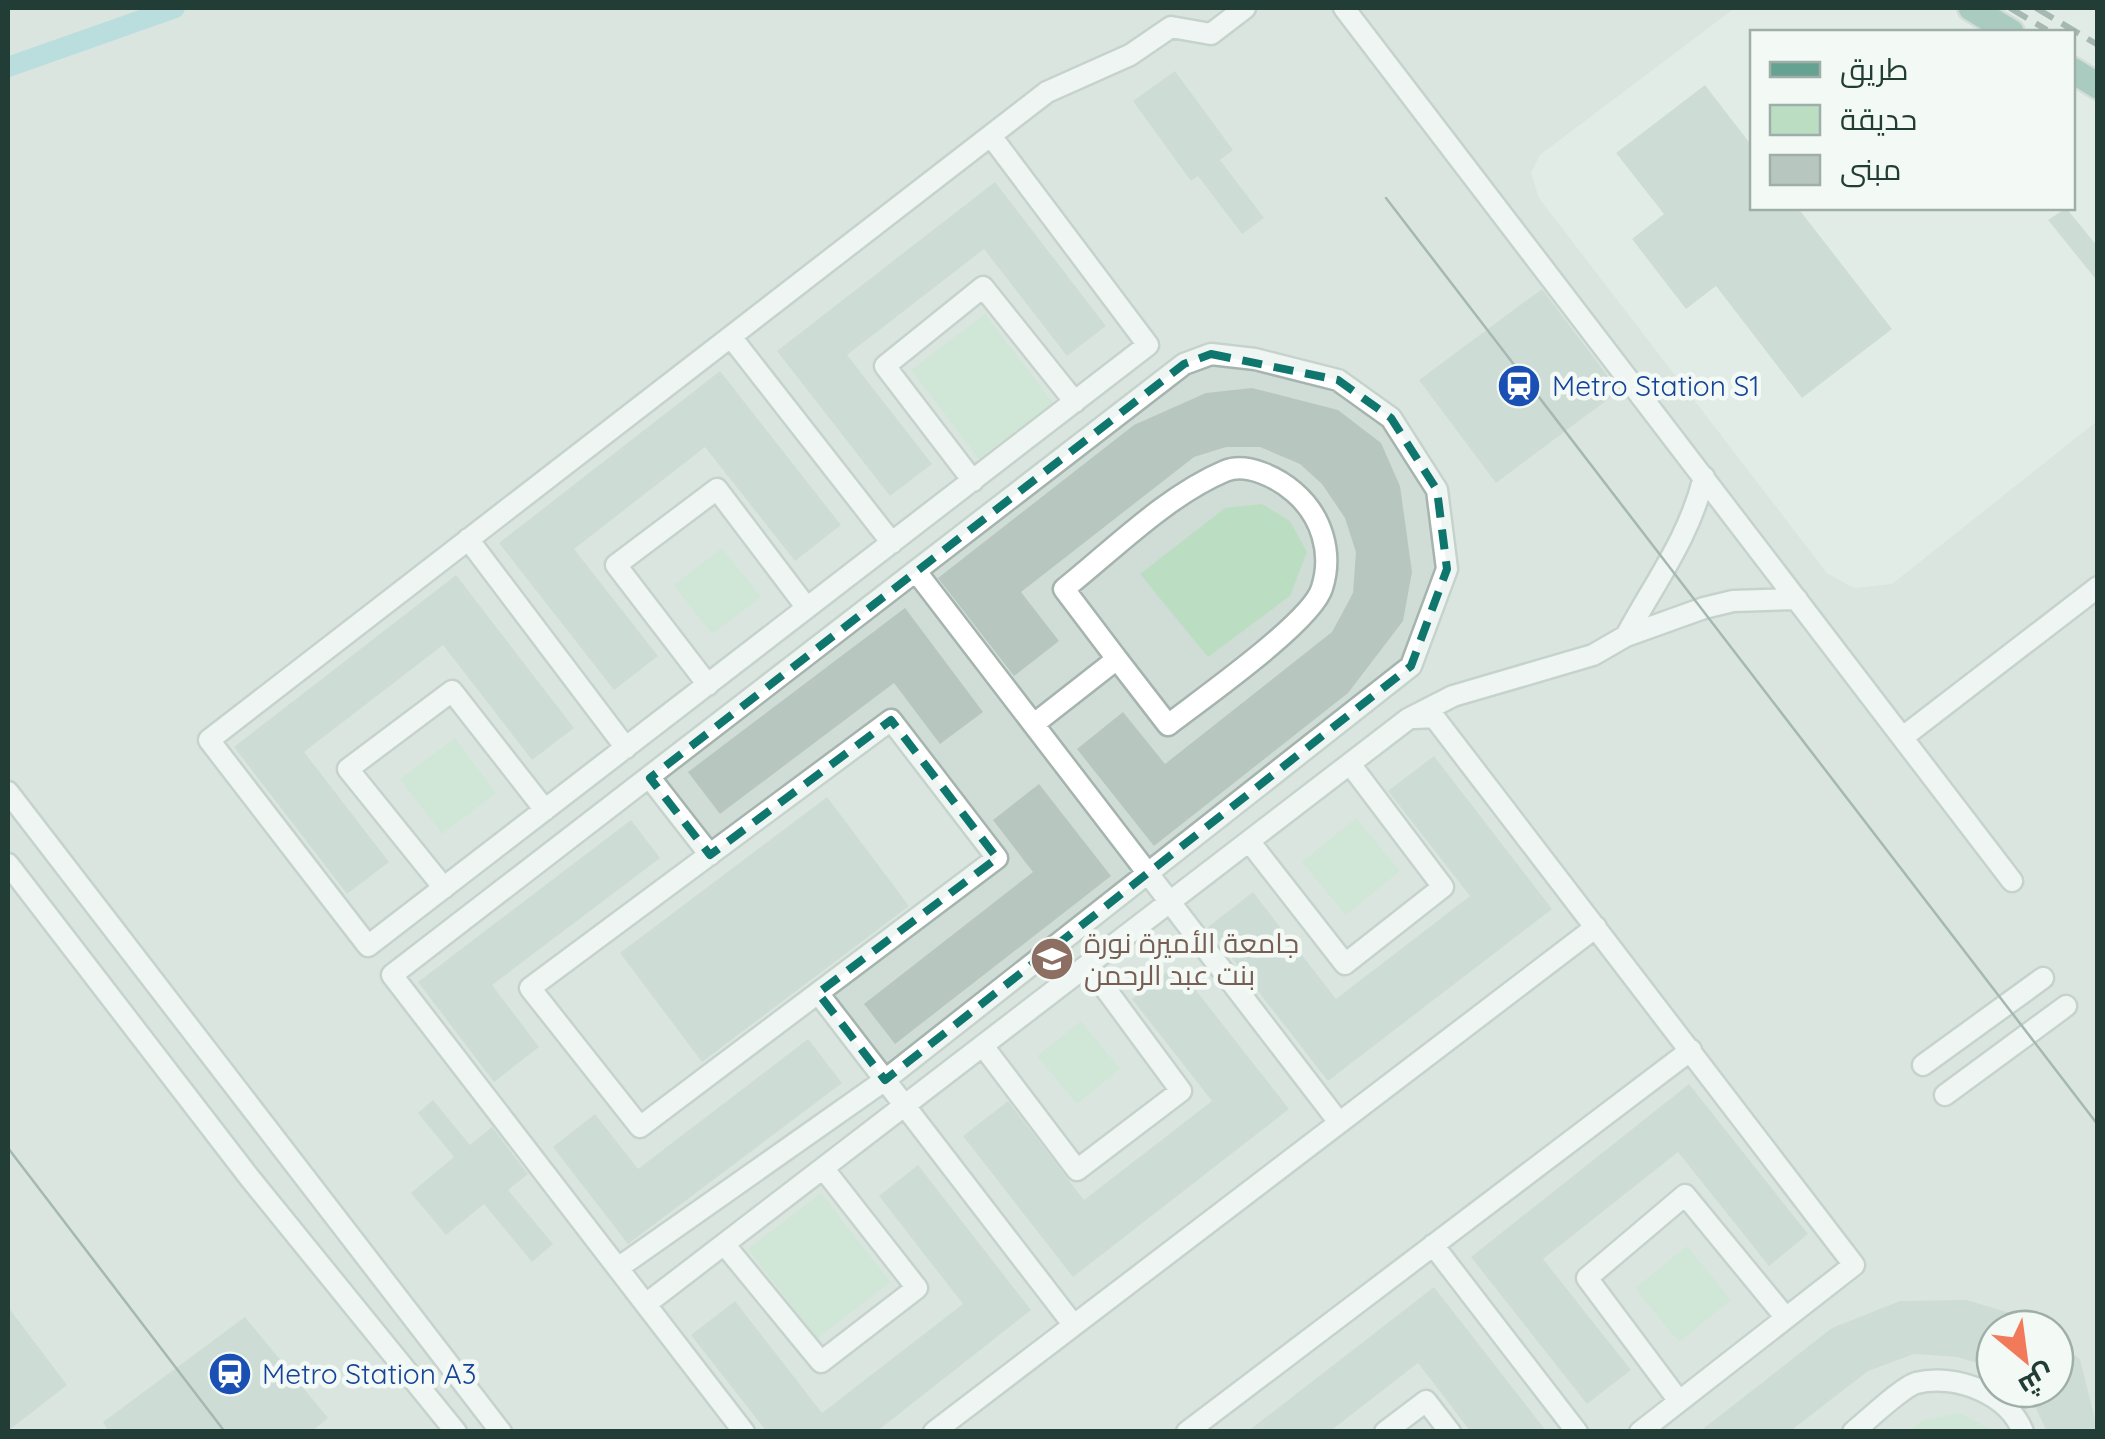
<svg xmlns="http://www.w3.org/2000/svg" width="2105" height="1439" font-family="Quicksand,Cairo,sans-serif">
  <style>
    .built { fill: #d0dcd6; fill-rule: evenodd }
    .green { fill: #bbdec3 }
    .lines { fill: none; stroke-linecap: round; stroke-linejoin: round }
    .canal { stroke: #8ac9d2; stroke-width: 20 }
    .building { fill: #b7c7c0 }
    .minor-casing { stroke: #a5b4ae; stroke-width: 25 }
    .major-casing { stroke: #c1c9c6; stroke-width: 30 }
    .minor { stroke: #fff; stroke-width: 20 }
    .major { stroke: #66a291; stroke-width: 25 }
    .tram { stroke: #5c7970; stroke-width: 2.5 }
    .rail { stroke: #5c7970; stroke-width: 6; stroke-dasharray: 20 10; stroke-linecap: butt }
    .marked { fill: none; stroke: #0f766e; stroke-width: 8; stroke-dasharray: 20 12; stroke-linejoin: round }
    .labels { text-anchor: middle; stroke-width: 9; stroke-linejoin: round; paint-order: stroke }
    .transit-label { font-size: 28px; fill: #164399; stroke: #f3f9f5; text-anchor: start }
    .education-label { font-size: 28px; fill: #785e54; stroke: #f3f9f5; text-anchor: start }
  </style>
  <rect width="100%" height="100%" fill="#e2ece7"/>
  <!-- built -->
  <path class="built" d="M8 8H1735L1540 155 1531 173 1539 198 1827 573 1854 588 1892 584 2097 421V1431L8 1432ZM1995 1329H2055V1389H1995Z"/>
  <!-- green -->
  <path class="green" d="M985 314 1053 403 979 459 911 370Z
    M1262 504 1290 521 1307 552 1290 596 1208 657 1140 574 1225 508Z
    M722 548 761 597 712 634 674 585Z
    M455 738 496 793 442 834 400 779Z
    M1356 818 1400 871 1346 915 1302 862Z
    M1081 1021 1120 1069 1077 1104 1037 1056Z
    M821 1193 890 1282 817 1339 748 1249Z
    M1687 1246 1731 1300 1679 1342 1635 1288Z
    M1959 1413 1995 1431H1909L1923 1420Z"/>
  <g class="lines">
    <!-- canal -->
    <path class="canal" d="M8 67 175 8"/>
  </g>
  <!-- building -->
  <path class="building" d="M1175 71 1233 150 1220 160 1264 218 1242 234 1198 176 1191 181 1133 101Z
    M1705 85 1752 146V208H1798L1892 329 1802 398 1716 286 1686 309 1632 239 1664 214 1616 153Z
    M995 182 1106 326 1067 356 984 249 847 355 932 464 890 496 777 351Z
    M2066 208 2098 247V282L2048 220Z
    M1542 289 1619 391 1496 483 1419 380Z
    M720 371 841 525 795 561 705 447 574 549 658 656 614 690 499 543Z
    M1252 388 1338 410 1381 443 1400 486 1412 572 1403 621 1348 693 1154 846 1077 749 1123 712 1165 764 1332 632 1353 593 1356 552 1345 518 1322 484 1300 464 1260 447H1226L1194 457 1021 592 1059 641 1014 676 938 578 1134 425 1206 393Z
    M456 575 574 728 532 760 443 645 304 752 389 862 347 894 234 747Z
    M905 608 983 712 940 744 894 683 720 814 688 772Z
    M1434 756 1552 909 1328 1081 1208 927 1253 892 1336 999 1470 896 1388 791Z
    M1039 784 1111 876 895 1044 864 1004 1033 872 993 820Z
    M827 797 909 906 702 1062 620 953Z
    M631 820 660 858 492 985 539 1047 494 1082 418 982Z
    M1176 965 1289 1109 1073 1277 963 1136 1008 1101 1084 1200 1212 1101 1132 999Z
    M808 1039 842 1083 628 1244 553 1147 595 1114 638 1169Z
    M1689 1084 1808 1234 1769 1266 1678 1152 1543 1259 1631 1370 1587 1404 1471 1257Z
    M433 1100 470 1145 492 1127 528 1174 508 1190 553 1244 532 1262 484 1204 446 1235 411 1193 454 1157 418 1113Z
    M918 1165 1031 1310 876 1432H767L691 1335 735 1301 822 1413 963 1304 879 1196Z
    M1434 1287 1547 1432H1471L1418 1363 1329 1432H1247Z
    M1967 1300 2050 1325 2049 1329H1995V1369L1958 1357 1914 1354 1868 1371 1789 1432H1699L1832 1328 1900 1301Z
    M8 1307 67 1385 8 1431Z
    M245 1317 328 1418 311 1432H109L103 1422Z
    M2055 1340 2080 1359 2098 1432H2047L2027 1389H2055Z"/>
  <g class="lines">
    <!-- minor casing -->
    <g class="minor-casing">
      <path id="minor" d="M1344 8 2012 881
        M991 136 1148 345 368 946 209 740 1047 92 1130 55 1171 27 1211 34 1245 8
        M731 337 892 543
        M973 481 885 366 983 287 1075 402
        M468 539 626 748
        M918 574 1338 1121
        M1626 636C1655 582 1689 538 1704 477
        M708 685 616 565 717 489 807 608
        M1415 718 1434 717 1854 1265 1640 1432
        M891 720 997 858 640 1127 530 988Z
        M1034 724 1117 659 1168 725C1200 700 1312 622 1322 588 1333 553 1322 516 1294 492 1278 478 1247 462 1225 471 1166 496 1113 550 1064 589L1117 659
        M1903 737 2098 587
        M650 778 710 855
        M8 792 501 1432
        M1249 841 1345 964 1443 887 1350 764
        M8 864 249 1177 456 1432
        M444 888 348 769 452 691 545 810
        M818 993 1072 1323
        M983 1046 1077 1170 1181 1091 1088 965
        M1923 1065 2043 978
        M1945 1095 2066 1006
        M724 1244 821 1362 917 1288 823 1168
        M1433 1245 1577 1432
        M618 1268 885 1080 1411 666 1447 569 1437 490 1391 418 1338 380 1255 359 1211 354 1184 364 392 975 744 1432
        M646 1304 1408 719 1453 696 1593 655 1626 636 1704 608 1733 601 1797 599
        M1679 1401 1587 1278 1685 1195 1786 1318
        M934 1432 1596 927
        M1187 1432 1691 1050
        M1385 1432 1426 1401 1450 1432
        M1853 1432C1868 1420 1901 1388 1916 1383 1956 1373 2009 1394 2023 1432"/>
    </g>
    <!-- major casing -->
    <g class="major-casing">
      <path id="major" d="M1971 8 2011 32
        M2072 70 2098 86"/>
    </g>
    <!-- minor -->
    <use href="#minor" class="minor"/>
    <!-- major -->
    <use href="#major" class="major"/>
    <!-- tram -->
    <path class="tram" d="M1386 198 2098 1125
      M8 1148 225 1432"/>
    <!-- rail -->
    <path class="rail" d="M2010 8 2047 30
      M2036 8 2098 45"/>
  </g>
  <!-- marked area -->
  <path d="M0 0H2105V1439H0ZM1211 354 1338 380 1391 418 1437 490 1447 569 1411 666 885 1080 818 993 997 858 891 720 710 855 650 778 1184 364Z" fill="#e2ece7" fill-opacity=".55" fill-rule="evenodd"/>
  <path class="marked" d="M1211 354 1338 380 1391 418 1437 490 1447 569 1411 666 885 1080 818 993 997 858 891 720 710 855 650 778 1184 364Z"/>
  <!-- icons -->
  <defs>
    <g id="station-disc" transform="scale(2.25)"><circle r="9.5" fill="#1a4fb4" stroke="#f3f9f5"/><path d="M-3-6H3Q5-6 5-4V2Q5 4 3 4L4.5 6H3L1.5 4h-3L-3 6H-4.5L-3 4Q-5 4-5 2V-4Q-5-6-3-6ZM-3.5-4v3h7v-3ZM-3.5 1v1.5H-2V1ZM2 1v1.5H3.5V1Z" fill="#fff"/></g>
    <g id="university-disc" transform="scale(2.25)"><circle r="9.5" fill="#8d6e63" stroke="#f3f9f5"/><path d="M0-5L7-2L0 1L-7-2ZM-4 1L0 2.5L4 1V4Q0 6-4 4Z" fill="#fff"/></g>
  </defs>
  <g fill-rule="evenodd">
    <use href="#station-disc" x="1519" y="386"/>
    <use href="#university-disc" x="1052" y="959"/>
    <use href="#station-disc" x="230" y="1374"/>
  </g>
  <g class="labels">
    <!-- transit labels -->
    <g class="transit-label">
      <text x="1552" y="396">Metro Station S1</text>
      <text x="262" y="1384">Metro Station A3</text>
    </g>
    <!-- education labels -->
    <g class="education-label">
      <text x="1084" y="953">جامعة الأميرة نورة<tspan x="1084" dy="32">بنت عبد الرحمن</tspan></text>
    </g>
  </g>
  <!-- border -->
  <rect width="2105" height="1439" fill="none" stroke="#223d35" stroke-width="20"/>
  <!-- legend -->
  <rect x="1750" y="30" width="325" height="180" fill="#f3f9f5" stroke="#9faea8" stroke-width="2.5"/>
  <rect x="1770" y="62" width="50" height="15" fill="#66a291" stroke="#9faea8" stroke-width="2.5"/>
  <text x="1840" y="80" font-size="30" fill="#223d35">طريق</text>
  <rect x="1770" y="105" width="50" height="30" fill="#bbdec3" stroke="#9faea8" stroke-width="2.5"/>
  <text x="1840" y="130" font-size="30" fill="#223d35">حديقة</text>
  <rect x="1770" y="155" width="50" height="30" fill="#b7c7c0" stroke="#9faea8" stroke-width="2.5"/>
  <text x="1840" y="180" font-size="30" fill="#223d35">مبنى</text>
  <!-- north arrow -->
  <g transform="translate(2025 1359) rotate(151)"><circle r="48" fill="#f3f9f5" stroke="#9faea8" stroke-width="2.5"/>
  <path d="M0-8L18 38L0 25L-18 38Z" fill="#f27a5a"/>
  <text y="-15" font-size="28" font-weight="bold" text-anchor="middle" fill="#223d35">ش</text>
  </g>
</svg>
